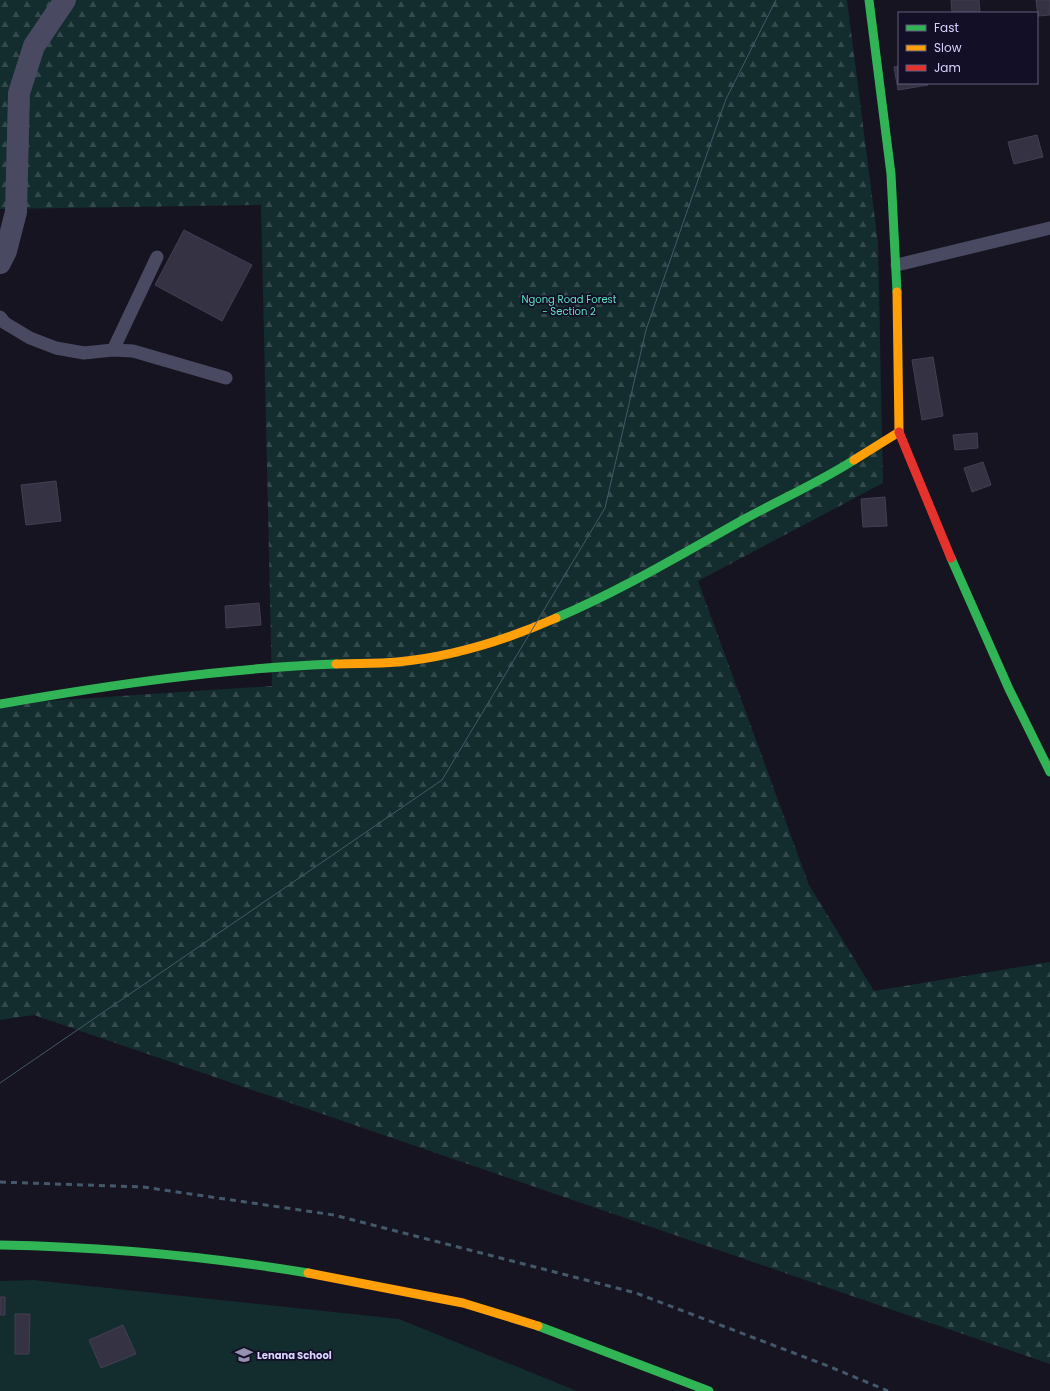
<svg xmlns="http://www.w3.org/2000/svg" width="1050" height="1391" font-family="Poppins,sans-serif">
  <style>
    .green { fill: #132c2d }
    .forest { fill: url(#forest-firs) }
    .building { fill: #343243; stroke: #433f54 }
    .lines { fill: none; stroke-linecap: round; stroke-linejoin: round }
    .lane { stroke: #4a4962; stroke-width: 13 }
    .street { stroke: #4a4962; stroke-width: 22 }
    .fast { stroke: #30b455; stroke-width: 9 }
    .slow { stroke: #ff9f0a; stroke-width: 9 }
    .jam { stroke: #e5322d; stroke-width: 9 }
    .tram { stroke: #43596b; stroke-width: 1 }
    .rail { stroke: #43596b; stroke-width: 3; stroke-dasharray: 6 5; stroke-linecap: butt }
    .labels { text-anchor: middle; stroke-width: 3.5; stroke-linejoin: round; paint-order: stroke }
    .park-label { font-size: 10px; fill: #5fe0c0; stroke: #130f26 }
    .poi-label { font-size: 10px; font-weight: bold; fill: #d9d4ff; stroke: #130f26; text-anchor: start }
  </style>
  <defs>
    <pattern id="forest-firs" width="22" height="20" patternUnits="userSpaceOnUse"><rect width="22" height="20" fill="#132c2d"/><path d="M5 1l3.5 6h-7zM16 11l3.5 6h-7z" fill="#354a4c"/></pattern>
  </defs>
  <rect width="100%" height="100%" fill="#161421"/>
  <!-- green -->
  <path class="green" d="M33 1280 399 1319 577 1391H0V1281Z"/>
  <!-- forest -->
  <path class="forest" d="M0 0H847L878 243 883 483 698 581 809 885 874 991 1050 962V1364L34 1015 0 1020V704L272 686 261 205 0 209Z"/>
  <!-- building -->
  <path class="building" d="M951 0H979L980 13H952Z
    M1036 0H1050V15L1038 16Z
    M899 66V83H927L928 85 898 90 894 67Z
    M1037 135 1043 157 1014 164 1008 142Z
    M184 230 252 265 222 321 155 285Z
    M933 357 943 416 922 420 912 360Z
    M977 433 978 448 955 450 953 435Z
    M983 462 991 485 972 492 964 468Z
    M56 481 61 521 26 525 21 485Z
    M885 497 887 526 863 527 861 499Z
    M259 603 261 625 226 628 225 606Z
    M0 1297H5V1315H0Z
    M15 1314H30L29 1354H15Z
    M123 1325 136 1354 101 1368 89 1340Z"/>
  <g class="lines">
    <!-- lane -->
    <path class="lane" d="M897 265 1050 228
      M0 317 5 323 30 338 56 348 84 353 113 350 133 351 226 378
      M113 350 157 257"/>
    <!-- street -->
    <path class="street" d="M0 263 6 251 16 212 19 93 34 46 65 0"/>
    <!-- fast -->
    <path class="fast" d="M869 0 891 174 897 292
      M951 558 1009 689 1050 772
      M556 618C620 591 680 555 741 521 779 500 818 483 854 460
      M0 704C111 685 223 668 336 664
      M0 1245C103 1247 206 1256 308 1273
      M538 1326 709 1391"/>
    <!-- slow -->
    <path class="slow" d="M854 460 899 432 897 292
      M336 664C356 663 377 664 397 662 451 657 506 640 556 618
      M308 1273 463 1303 538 1326"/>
    <!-- jam -->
    <path class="jam" d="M899 432 951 558"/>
    <!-- tram -->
    <path class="tram" d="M0 1083 442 780 605 508 646 330 726 99 776 0"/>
    <!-- rail -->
    <path class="rail" d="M0 1182 143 1187 334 1215 636 1293 828 1366 888 1391"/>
  </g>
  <!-- icons -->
  <defs>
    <g id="school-bare" transform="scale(1.38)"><path d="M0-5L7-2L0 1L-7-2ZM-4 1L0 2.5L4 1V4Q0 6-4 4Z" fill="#9591b1" stroke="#130f26" stroke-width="2.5" paint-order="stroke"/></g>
  </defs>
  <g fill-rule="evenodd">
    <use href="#school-bare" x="244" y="1355"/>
  </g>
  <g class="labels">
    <!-- park labels -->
    <g class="park-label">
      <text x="569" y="303">Ngong Road Forest<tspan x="569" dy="12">- Section 2</tspan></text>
    </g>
    <!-- poi labels -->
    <g class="poi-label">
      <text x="257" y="1359">Lenana School</text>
    </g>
  </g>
  <!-- legend -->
  <rect x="898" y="12" width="140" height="72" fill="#130f26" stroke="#625e7d"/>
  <rect x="906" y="25" width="20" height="6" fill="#30b455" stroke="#625e7d"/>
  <text x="934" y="32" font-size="12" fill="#d9d4ff">Fast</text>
  <rect x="906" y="45" width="20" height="6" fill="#ff9f0a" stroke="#625e7d"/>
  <text x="934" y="52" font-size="12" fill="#d9d4ff">Slow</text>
  <rect x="906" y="65" width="20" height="6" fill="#e5322d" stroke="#625e7d"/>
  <text x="934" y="72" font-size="12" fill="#d9d4ff">Jam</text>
</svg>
